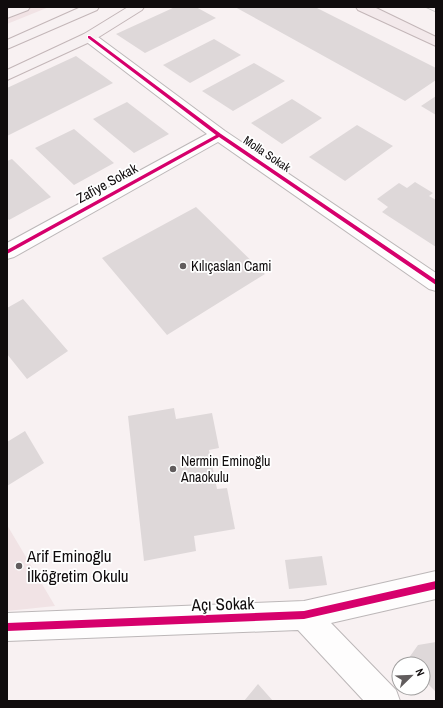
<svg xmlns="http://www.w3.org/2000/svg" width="443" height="708" font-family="'Archivo Narrow',sans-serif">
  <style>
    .built { fill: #f1e3e5 }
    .building { fill: #ded8d9 }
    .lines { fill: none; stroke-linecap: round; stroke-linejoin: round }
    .minor-casing { stroke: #bcb7b8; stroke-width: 2 }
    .major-casing { stroke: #c3b6b8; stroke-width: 2 }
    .highway-casing { stroke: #c3b6b8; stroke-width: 2 }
    .minor { fill: #fefdfd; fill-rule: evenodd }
    .major { fill: #f7f1f2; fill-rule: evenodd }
    .highway { fill: #f3e9eb; fill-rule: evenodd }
    .tram { stroke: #cdcbcb; stroke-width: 1 }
    .cycleway-casing { stroke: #fff; stroke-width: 2 }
    .cycleway { fill: #d6006c; fill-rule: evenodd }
    .poi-dot { fill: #615c5d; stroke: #fff; stroke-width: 1.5 }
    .labels { text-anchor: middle; stroke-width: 3.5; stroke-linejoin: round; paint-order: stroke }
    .far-street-label { font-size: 12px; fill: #100c0d; stroke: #fff }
    .street-label { font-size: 14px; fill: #100c0d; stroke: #fff }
    .poi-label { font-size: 14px; fill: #100c0d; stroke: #fff; text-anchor: start }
    .near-poi-label { font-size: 17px; fill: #100c0d; stroke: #fff; text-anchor: start }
    .near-street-label { font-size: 17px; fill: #100c0d; stroke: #fff }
  </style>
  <rect width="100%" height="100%" fill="#f8f1f2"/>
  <!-- built -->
  <path class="built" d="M7 7H49L7 24Z
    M7 525 55 606 7 611Z"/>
  <!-- building -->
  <path class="building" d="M175 7H196L216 18 145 53 116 34Z
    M235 7H315L436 68V80L405 101Z
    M214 39 241 55 190 83 163 65Z
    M76 56 113 83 7 136V88Z
    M254 63 285 81 233 111 202 91Z
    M436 96V115L421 106Z
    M292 99 322 118 282 144 251 123Z
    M127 102 169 134 134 153 93 119Z
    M357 125 393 146 345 181 309 157Z
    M74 129 114 163 74 185 35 148Z
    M12 159 51 197 9 220 7 218V161Z
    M415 182 433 193 429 196 436 200V247L382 212 388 207 377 199 399 183 407 188Z
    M196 207 265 274 167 335 102 258Z
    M23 299 68 351 27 379 7 354V308Z
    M174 408 176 419 212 413 219 448 209 450 217 489 227 488 235 529 194 536 196 551 144 561 128 416Z
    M25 431 44 463 7 486V442Z
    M322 556 327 585 289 589 285 560Z
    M436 642V692L423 679V664H408L406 662 418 645Z
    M258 684 273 701H244Z"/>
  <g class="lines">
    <!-- minor casing -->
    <g class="minor-casing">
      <path id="minor" d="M89 33 94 34 225 131 436 273V291L429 289 218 142 14 257 7 259V243L207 134 84 40 82 37 84 34Z
        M436 571V599L331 623 396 690 400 701H364L298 630 7 641V613L304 601Z"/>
    </g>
    <!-- major casing -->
    <g class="major-casing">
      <path id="major" d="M12 7H30L28 10 7 18V9Z
        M81 7H99L97 10 7 49V40Z
        M128 7H144L142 10 94 40 7 80V70L84 34Z"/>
    </g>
    <!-- highway casing -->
    <g class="highway-casing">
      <path id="highway" d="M356 7H374L436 37V46L358 10Z"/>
    </g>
    <!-- minor -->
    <use href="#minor" class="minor"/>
    <!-- major -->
    <use href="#major" class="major"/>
    <!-- highway -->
    <use href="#highway" class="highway"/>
    <!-- tram -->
    <path class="tram" d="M425 7 436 12"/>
    <!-- cycleway casing -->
    <g class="cycleway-casing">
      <path id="cycleway" d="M88 36H90L221 134 436 280V285L219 137 7 254V250L216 135 88 38Z
        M436 581V589L304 619 7 631V623L304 611Z"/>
    </g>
    <!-- cycleway -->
    <use href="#cycleway" class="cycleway"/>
  </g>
  <!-- markers -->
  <g class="poi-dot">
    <circle cx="183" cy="266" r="4"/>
    <circle cx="173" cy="469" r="4"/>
    <circle cx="19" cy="566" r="4"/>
  </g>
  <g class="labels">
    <!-- far-street labels -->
    <g class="far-street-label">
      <text transform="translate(267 154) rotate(34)" y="4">Molla Sokak</text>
    </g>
    <!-- street labels -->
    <g class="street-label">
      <text transform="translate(107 183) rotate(-29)" y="5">Zafiye Sokak</text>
    </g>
    <!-- poi labels -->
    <g class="poi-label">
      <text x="191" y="271">Kılıçaslan Cami</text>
      <text x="181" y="466">Nermin Eminoğlu<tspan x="181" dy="16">Anaokulu</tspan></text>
    </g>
    <!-- near-poi labels -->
    <g class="near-poi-label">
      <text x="27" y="562">Arif Eminoğlu<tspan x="27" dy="20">İlköğretim Okulu</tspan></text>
    </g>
    <!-- near-street labels -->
    <g class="near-street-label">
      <text transform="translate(223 604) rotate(-2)" y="6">Açı Sokak</text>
    </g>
  </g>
  <!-- border -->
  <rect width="443" height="708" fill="none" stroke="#100c0d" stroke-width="16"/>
  <!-- north arrow -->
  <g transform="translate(411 676) rotate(67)"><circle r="19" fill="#ffffff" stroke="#9f9e9e"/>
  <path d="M0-3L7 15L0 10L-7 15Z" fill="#615c5d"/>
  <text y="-6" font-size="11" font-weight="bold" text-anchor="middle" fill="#100c0d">N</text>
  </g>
</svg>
